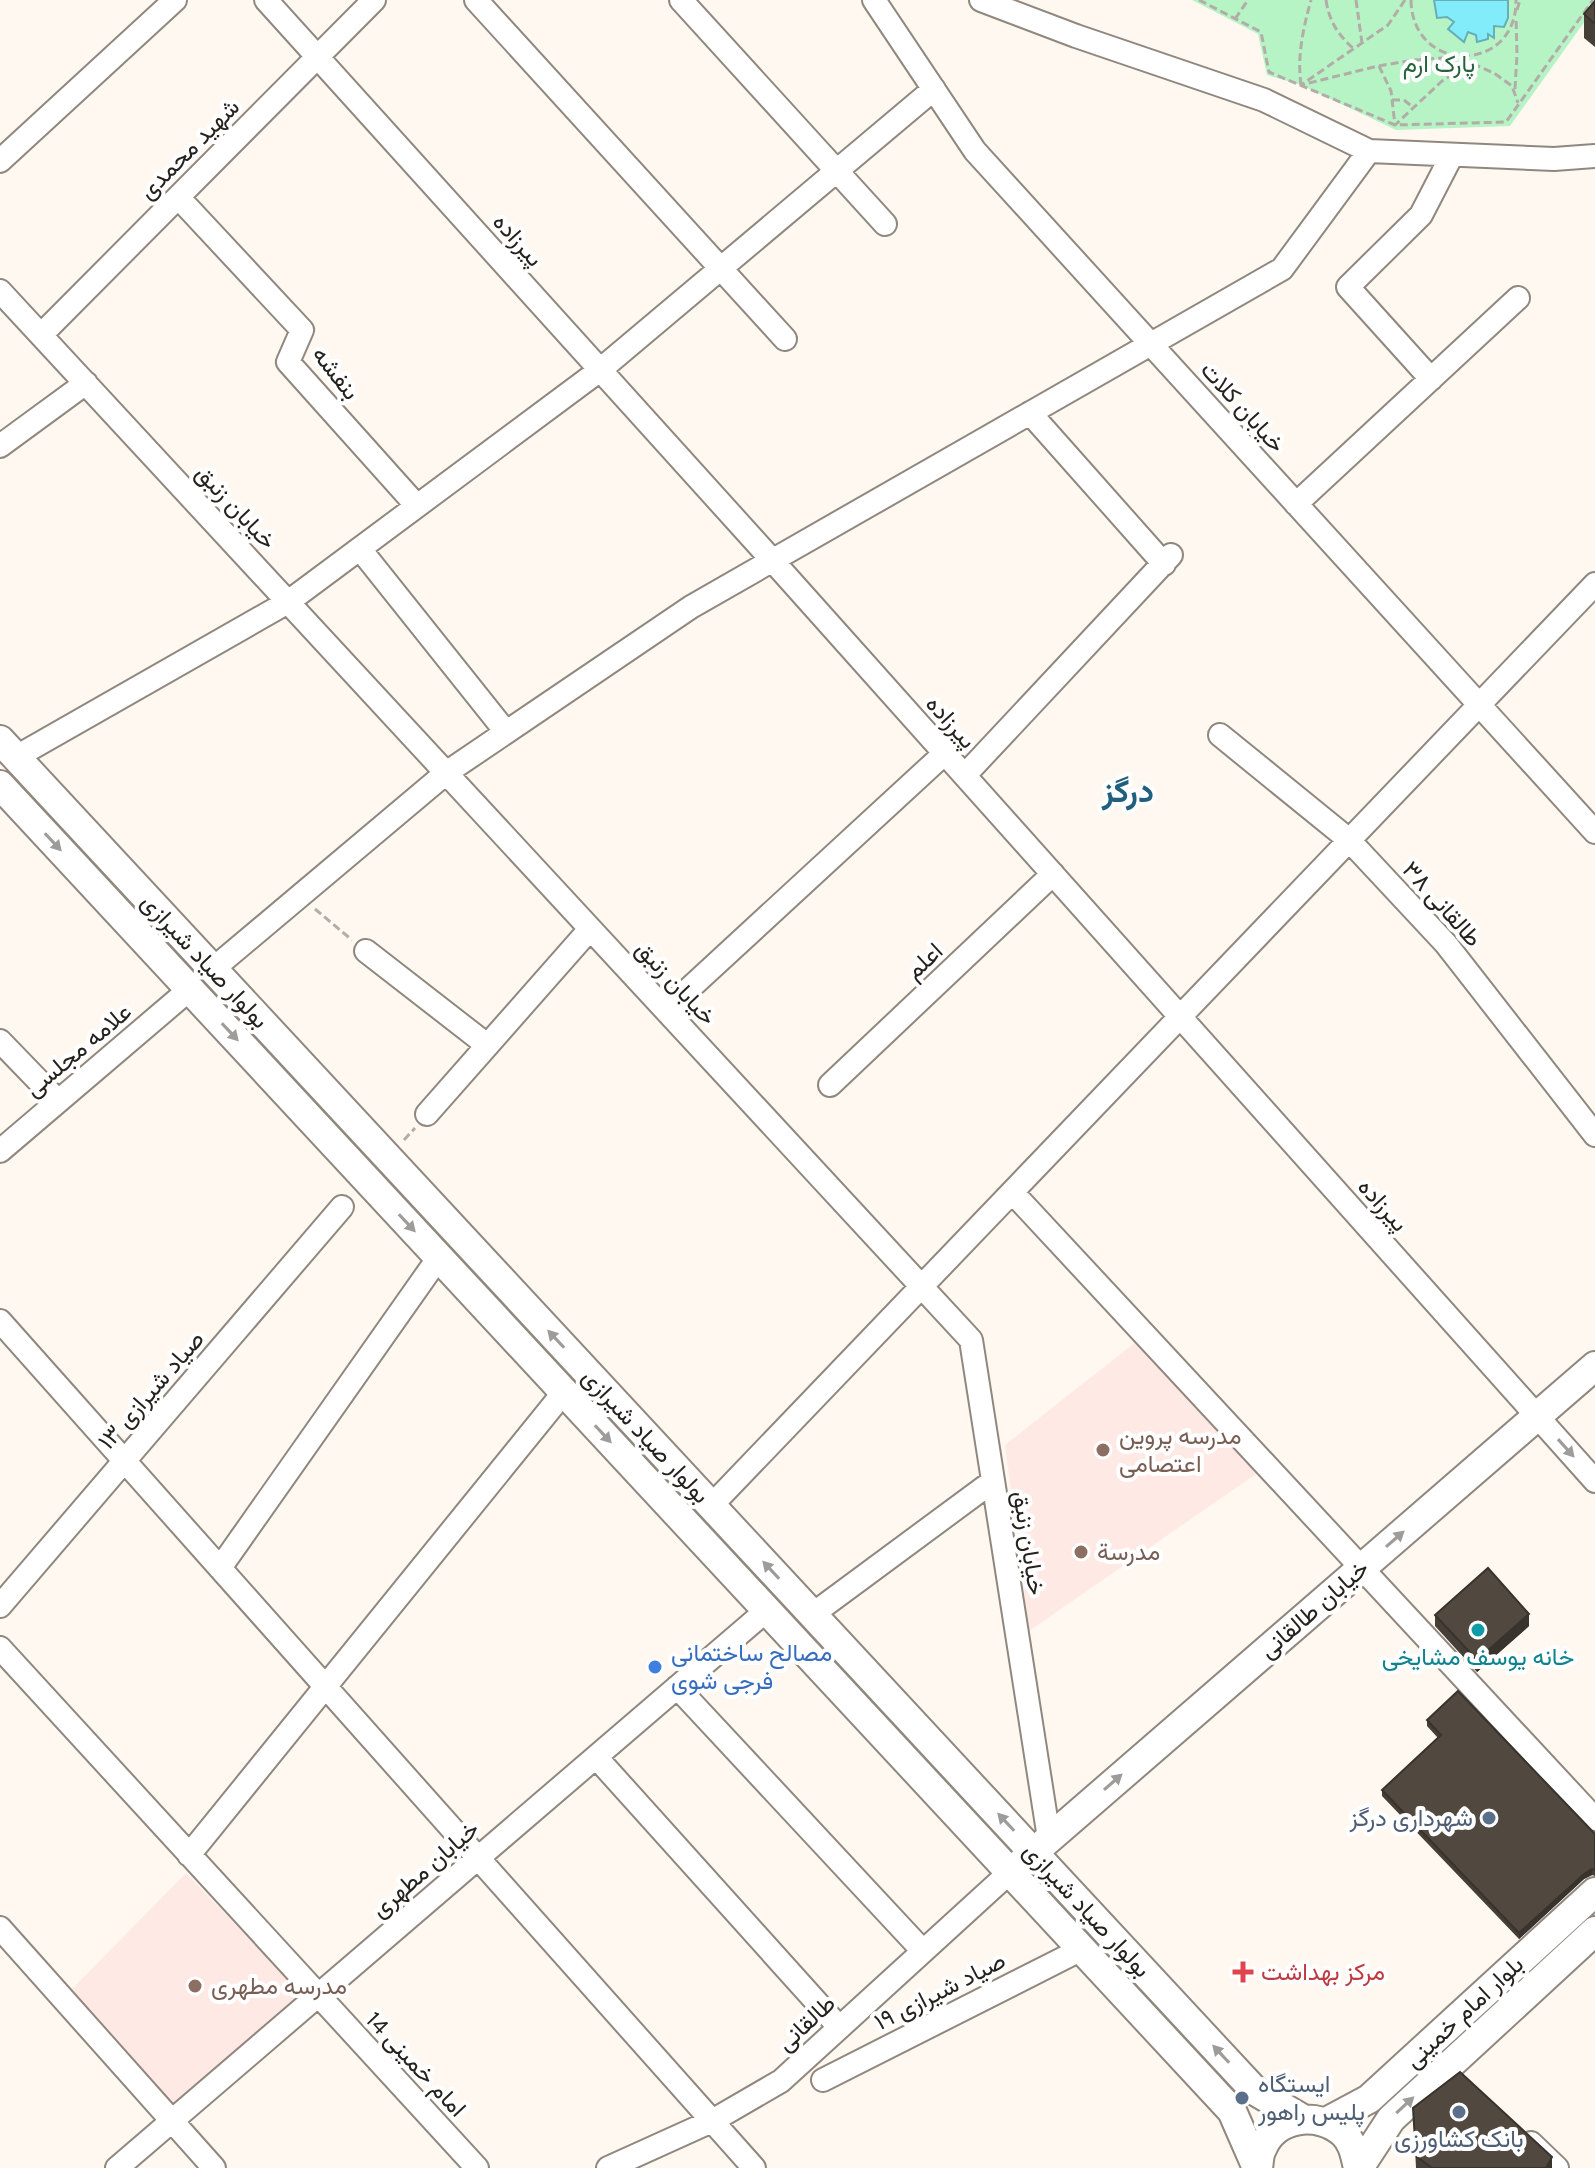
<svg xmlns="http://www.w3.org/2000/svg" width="1595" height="2168" font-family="Karla,Vazirmatn,sans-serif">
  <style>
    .education { fill: #ffe9e5 }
    .green { fill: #b6f3c5 }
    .water { fill: #83ecfa; stroke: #67afb8; stroke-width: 2 }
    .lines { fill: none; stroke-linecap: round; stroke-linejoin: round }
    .minor-casing { stroke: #90877e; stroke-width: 26 }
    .major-casing { stroke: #90877e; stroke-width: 32 }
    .path { stroke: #b2ada7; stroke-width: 3; stroke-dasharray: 8 4; stroke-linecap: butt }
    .minor { stroke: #fff; stroke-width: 22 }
    .major { stroke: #fff; stroke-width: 28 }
    .wall { fill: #463f37 }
    .shaded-wall { fill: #39332d }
    .building { fill: #514940; stroke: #39332d; stroke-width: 2 }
    .oneway { fill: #9d9c9a }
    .education-dot { fill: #8d6e63; stroke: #fff; stroke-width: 3 }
    .culture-dot { fill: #0f9aa8; stroke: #fff; stroke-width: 3 }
    .shop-dot { fill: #3f7fe0; stroke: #fff; stroke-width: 3 }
    .service-dot { fill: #5c6f8a; stroke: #fff; stroke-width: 3 }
    .health-dot { fill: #e0444e; stroke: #fff; stroke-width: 3 }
    .labels { text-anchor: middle; stroke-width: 8; stroke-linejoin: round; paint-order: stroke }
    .park-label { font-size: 24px; fill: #25633b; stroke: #fff }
    .street-label { font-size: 24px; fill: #25221e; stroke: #fff }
    .education-label { font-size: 24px; fill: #785e54; stroke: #fff; text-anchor: start }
    .shop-label { font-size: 24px; fill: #366cbe; stroke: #fff; text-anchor: start }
    .culture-label { font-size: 24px; fill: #0d838f; stroke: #fff }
    .service-label { font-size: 24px; fill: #4e5e75; stroke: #fff; text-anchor: end }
    .health-label { font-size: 24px; fill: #be3a42; stroke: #fff; text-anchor: start }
    .district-label { font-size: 32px; font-weight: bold; fill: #205f7d; stroke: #fff }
  </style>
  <rect width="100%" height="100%" fill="#fef8f1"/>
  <!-- education -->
  <path class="education" d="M1137 1341 1259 1472 1029 1631 1005 1445Z
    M186 1873 305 1997 175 2118 63 1998Z"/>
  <!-- green -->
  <path class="green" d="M1192 0H1595V7L1510 126 1396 130 1301 85 1267 75 1258 34Z"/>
  <!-- water -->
  <path class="water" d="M1434 0H1508V18L1504 27 1494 26V38L1488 34V39L1477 42 1476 35 1468 32 1464 42 1448 29 1454 22 1447 17 1437 18Z"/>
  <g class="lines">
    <!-- minor casing -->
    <g class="minor-casing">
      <path id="minor" d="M266 0 772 560 1595 1481
        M476 0 785 339
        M681 0 885 224
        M874 0 975 151 1595 832
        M981 0 1076 36 1264 100 1369 151 1554 159 1595 156
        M0 161 175 0
        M178 197 302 330 288 362 417 506
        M0 291 971 1340 1049 1838
        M41 335 374 0
        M1431 379 1348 287 1421 215 1452 155
        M1030 413 1164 564
        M0 446 86 383
        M1296 504 1518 298
        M360 549 506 732
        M1220 735 1348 839 1446 944 1595 1135
        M16 757 288 602 600 370 934 89
        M965 775 1171 555
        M366 951 487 1045
        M213 969 446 773 691 607 1282 269 1369 151
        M666 1010 945 753
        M0 1041 58 1101
        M830 1085 1053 874
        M427 1114 590 929
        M0 1151 190 989
        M1013 1193 1595 1819
        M0 1321 754 2168
        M711 1506 1595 584
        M220 1568 439 1257
        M0 1606 342 1207
        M813 1614 993 1481
        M0 1648 477 2168
        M677 1687 922 1950
        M596 1757 839 2027
        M189 1855 564 1392
        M0 1928 214 2168
        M823 2080 1082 1949
        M1531 2143 1557 2168
        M117 2168 767 1610
        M608 2168 712 2121 781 2081 1010 1872"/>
    </g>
    <!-- major casing -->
    <g class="major-casing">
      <path id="major" d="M0 740 1255 2091 1303 2119
        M0 785 1232 2111 1257 2168
        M1020 1864 1595 1366
        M1326 2122 1369 2099 1595 1892
        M1258 2168C1259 2162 1259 2154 1262 2149 1275 2116 1318 2111 1343 2133 1353 2142 1355 2155 1358 2168
        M1359 2168 1391 2119 1595 1931"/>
    </g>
    <!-- path -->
    <path class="path" d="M1199 0 1261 32 1269 72 1395 125 1506 122 1593 0
      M1326 0C1329 21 1338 35 1354 49
      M1356 0 1362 43
      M1405 0 1388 25 1301 85 1378 66 1414 60 1457 57 1494 73 1512 86 1518 103
      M1411 0C1412 75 1517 74 1516 0
      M1517 10 1520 0
      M1235 19 1248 0
      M1379 66 1391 91 1395 125 1442 81 1471 63
      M1301 85C1297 56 1303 29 1311 0
      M1515 89 1517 54 1516 17
      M1392 100H1404L1414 108
      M315 909 352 940
      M404 1140 415 1128"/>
    <!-- minor -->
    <use href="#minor" class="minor"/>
    <!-- major -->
    <use href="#major" class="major"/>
  </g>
  <!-- wall -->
  <path class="wall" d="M1595 1V47L1584 38V14Z
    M1435 1615 1529 1626 1477 1672 1435 1626Z
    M1427 1720 1595 1834V1876L1592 1875 1584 1879 1519 1939 1382 1796V1790L1438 1738 1427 1726Z
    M1413 2108 1552 2168H1416Z"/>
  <!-- shaded-wall -->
  <path class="shaded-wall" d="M1529 1614V1626L1477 1672V1660Z
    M1592 1869V1875L1584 1879 1519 1939V1933L1584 1874Z
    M1552 2157V2168H1546Z"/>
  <!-- building -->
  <path class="building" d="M1595 1V24L1584 14Z
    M1488 1568 1529 1614 1477 1660 1435 1615Z
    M1458 1691 1595 1834V1870L1592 1869 1584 1874 1519 1933 1382 1790 1441 1735 1427 1720Z
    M1460 2072 1552 2157 1546 2168H1432L1416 2156 1413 2108Z"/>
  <!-- one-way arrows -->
  <defs><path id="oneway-solid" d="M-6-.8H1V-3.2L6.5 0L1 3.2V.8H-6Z" transform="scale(2)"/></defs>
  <g class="oneway">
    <use href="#oneway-solid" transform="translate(53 842) rotate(47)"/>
    <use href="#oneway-solid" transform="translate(230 1032) rotate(47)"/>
    <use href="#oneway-solid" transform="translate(407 1223) rotate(47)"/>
    <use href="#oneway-solid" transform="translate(556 1339) rotate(-133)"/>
    <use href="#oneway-solid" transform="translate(603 1434) rotate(47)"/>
    <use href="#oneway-solid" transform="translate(1566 1448) rotate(48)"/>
    <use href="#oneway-solid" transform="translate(1395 1539) rotate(-41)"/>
    <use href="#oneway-solid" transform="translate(771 1570) rotate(-133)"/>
    <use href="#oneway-solid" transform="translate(1113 1782) rotate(-41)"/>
    <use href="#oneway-solid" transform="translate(1006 1822) rotate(-133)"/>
    <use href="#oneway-solid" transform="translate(1221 2054) rotate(-133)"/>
    <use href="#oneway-solid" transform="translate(1405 2105) rotate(-43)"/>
  </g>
  <!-- markers -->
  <g class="education-dot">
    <circle cx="1103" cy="1450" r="8"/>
    <circle cx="1081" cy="1552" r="8"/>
    <circle cx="195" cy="1986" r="8"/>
  </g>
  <circle class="culture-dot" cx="1478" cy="1630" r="8"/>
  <circle class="shop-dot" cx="655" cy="1667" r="8"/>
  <g class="service-dot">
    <circle cx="1489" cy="1818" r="8"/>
    <circle cx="1242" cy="2098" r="8"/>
    <circle cx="1459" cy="2112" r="8"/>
  </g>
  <path class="health-dot" d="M1239 1960h8v8h8v8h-8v8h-8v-8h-8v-8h8z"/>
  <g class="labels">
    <!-- park labels -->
    <g class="park-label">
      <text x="1439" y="72">پارک ارم</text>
    </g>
    <!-- street labels -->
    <g class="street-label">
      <text transform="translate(189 149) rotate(-45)" y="8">شهید محمدی</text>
      <text transform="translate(518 240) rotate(48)" y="8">پیرزاده</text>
      <text transform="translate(336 373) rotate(52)" y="8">بنفشه</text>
      <text transform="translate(1243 407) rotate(48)" y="8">خیابان کلات</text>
      <text transform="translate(236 507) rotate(47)" y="8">خیابان زنبق</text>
      <text transform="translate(951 722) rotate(48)" y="8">پیرزاده</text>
      <text transform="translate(1442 904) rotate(48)" y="8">طالقانی ۳۸</text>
      <text transform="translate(205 961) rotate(47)" y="8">بولوار صیاد شیرازی</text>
      <text transform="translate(924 961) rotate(-43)" y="8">اعلم</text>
      <text transform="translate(676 983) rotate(47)" y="8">خیابان زنبق</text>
      <text transform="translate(78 1050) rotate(-40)" y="8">علامه مجلسی</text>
      <text transform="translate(1383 1205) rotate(48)" y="8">پیرزاده</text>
      <text transform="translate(151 1390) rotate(-49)" y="8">صیاد شیرازی ۱۳</text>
      <text transform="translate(646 1436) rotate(47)" y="8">بولوار صیاد شیرازی</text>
      <text transform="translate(1029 1543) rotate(81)" y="8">خیابان زنبق</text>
      <text transform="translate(1314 1609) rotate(-41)" y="8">خیابان طالقانی</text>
      <text transform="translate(425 1869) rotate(-41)" y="8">خیابان مطهری</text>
      <text transform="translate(1087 1910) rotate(47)" y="8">بولوار صیاد شیرازی</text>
      <text transform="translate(940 1991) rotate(-27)" y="8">صیاد شیرازی ۱۹</text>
      <text transform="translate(1464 2012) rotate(-43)" y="8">بلوار امام خمینی</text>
      <text transform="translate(806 2023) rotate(-43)" y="8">طالقانی</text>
      <text transform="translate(416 2064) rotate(47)" y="8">امام خمینی 14</text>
    </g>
    <!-- education labels -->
    <g class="education-label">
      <text x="1119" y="1444">مدرسه پروین<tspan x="1119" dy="28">اعتصامی</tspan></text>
      <text x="1097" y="1560">مدرسة</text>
      <text x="211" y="1994">مدرسه مطهری</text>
    </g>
    <!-- shop labels -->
    <g class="shop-label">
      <text x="671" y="1661">مصالح ساختمانی<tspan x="671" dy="28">فرجی شوی</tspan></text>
    </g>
    <!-- culture labels -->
    <g class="culture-label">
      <text x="1478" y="1665">خانه یوسف مشایخی</text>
    </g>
    <!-- service labels -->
    <g class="service-label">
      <text x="1473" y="1826">شهرداری درگز</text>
      <text x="1258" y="2092" text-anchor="start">ایستگاه<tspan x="1258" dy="28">پلیس راهور</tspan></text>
      <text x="1459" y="2147" text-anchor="middle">بانک کشاورزی</text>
    </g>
    <!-- health labels -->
    <g class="health-label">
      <text x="1261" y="1980">مرکز بهداشت</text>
    </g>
    <!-- district labels -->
    <g class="district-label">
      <text x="1128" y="802">درگز</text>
    </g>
  </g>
</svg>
